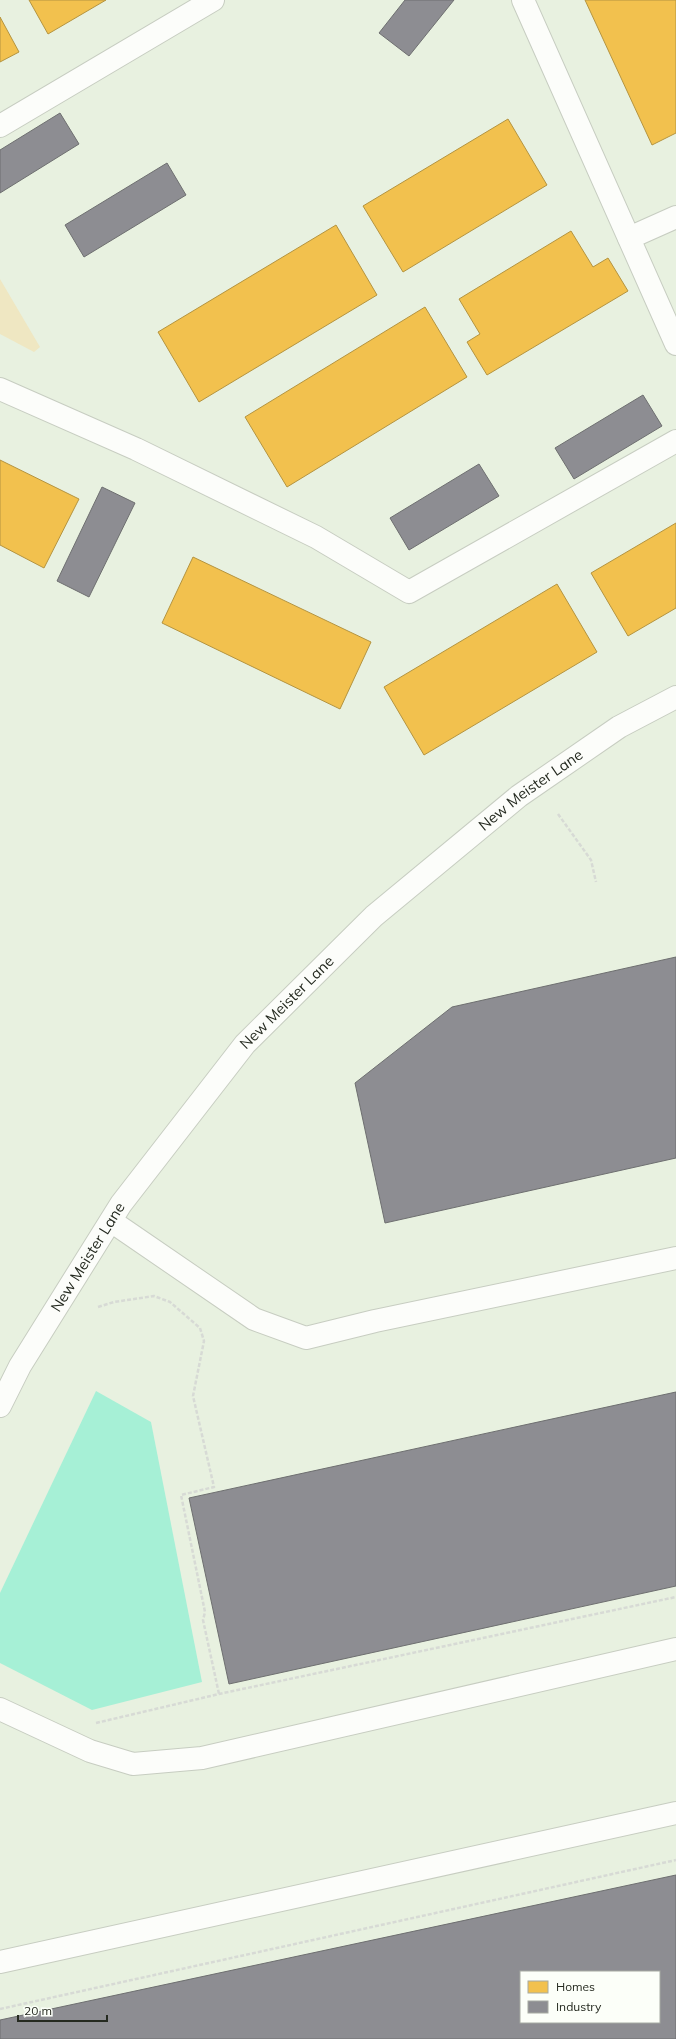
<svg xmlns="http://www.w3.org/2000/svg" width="676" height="2039" font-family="Mulish,sans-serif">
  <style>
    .green { fill: #efe7c2 }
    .water { fill: #a6f0d6 }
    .homes { fill: #f2c14e; stroke: #b49440 }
    .industry { fill: #8d8d92; stroke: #6e6f70; fill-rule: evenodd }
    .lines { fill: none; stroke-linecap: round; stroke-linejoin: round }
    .minor-casing { stroke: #c7cdc1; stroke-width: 24 }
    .path { stroke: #d7dad5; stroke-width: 2.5; stroke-dasharray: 4 2; stroke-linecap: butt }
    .minor { stroke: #fcfdfa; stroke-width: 22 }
    .labels { text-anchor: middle; stroke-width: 4; stroke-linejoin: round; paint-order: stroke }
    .street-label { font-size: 15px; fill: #252a20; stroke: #fcfff9 }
  </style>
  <rect width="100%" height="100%" fill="#e8f1e0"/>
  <!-- green -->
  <path class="green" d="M0 279 40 347 34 352 0 334Z"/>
  <!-- water -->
  <path class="water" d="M96 1391 151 1422 202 1682 92 1710 0 1663V1593Z"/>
  <!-- homes -->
  <path class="homes" d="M29 0H106L48 34Z
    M585 0H676V133L652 145Z
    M0 17 19 52 0 62Z
    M508 119 547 185 403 272 363 206Z
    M336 225 377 295 199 402 158 332Z
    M571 231 593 267 608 258 628 291 487 375 467 342 480 334 459 299Z
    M425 307 467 377 287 487 245 417Z
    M0 460 79 499 44 568 0 545Z
    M676 523V608L628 636 591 573Z
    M193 557 371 642 340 709 162 623Z
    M557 584 597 652 424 755 384 687Z"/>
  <!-- industry -->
  <path class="industry" d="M405 0H454L409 56 379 33Z
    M60 113 79 144 0 193V150Z
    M167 163 186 195 84 257 65 225Z
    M643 395 662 426 574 479 555 448Z
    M479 464 499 496 409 550 390 518Z
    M102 487 135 503 89 597 57 581Z
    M676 957V1158L385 1223 355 1083 452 1007Z
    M676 1392V1586L229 1684 189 1498Z
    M676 1875V2039H0V2020ZM521 1972H659V2022H521Z"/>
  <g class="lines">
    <!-- minor casing -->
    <g class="minor-casing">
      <g id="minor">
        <path d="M523 0 676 344"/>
        <path d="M0 126 213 0"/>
        <path d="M629 238 676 217"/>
        <path d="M0 389 136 449 316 537 409 592 676 441"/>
        <path d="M111 1221 254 1319 306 1338 375 1321 676 1258"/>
        <path id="s1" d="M0 1406 20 1366 121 1204 245 1044 374 916 519 796 619 727 676 697"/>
        <path d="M0 1709 90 1751 133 1764 202 1758 676 1649"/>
        <path d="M0 1962 676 1813"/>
      </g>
    </g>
    <!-- path -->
    <path class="path" d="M558 814 591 860 596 882
      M98 1307 114 1302 154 1296 170 1302 200 1328 204 1341 193 1396 214 1487 181 1495 205 1612 203 1620 219 1694
      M96 1723 219 1694 676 1597
      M0 2009 676 1860"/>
    <!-- minor -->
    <use href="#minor" class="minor"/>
  </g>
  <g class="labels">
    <!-- street labels -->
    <g class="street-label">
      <text dy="5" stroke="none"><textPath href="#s1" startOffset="821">New Meister Lane</textPath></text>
      <text dy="5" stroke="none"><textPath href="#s1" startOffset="497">New Meister Lane</textPath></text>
      <text dy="5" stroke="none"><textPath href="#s1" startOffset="173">New Meister Lane</textPath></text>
    </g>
  </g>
  <!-- legend -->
  <rect x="520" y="1971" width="140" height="52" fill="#fcfff9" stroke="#a6aaa2"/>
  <rect x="528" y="1981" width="20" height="12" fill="#f2c14e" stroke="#a6aaa2"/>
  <text x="556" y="1991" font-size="12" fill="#252a20">Homes</text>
  <rect x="528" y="2001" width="20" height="12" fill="#8d8d92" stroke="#a6aaa2"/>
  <text x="556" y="2011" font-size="12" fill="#252a20">Industry</text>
  <!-- scale -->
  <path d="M18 2015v6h89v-6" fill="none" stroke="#252a20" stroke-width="2"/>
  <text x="24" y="2015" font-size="12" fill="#252a20" stroke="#fcfff9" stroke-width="3" paint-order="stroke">20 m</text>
</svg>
